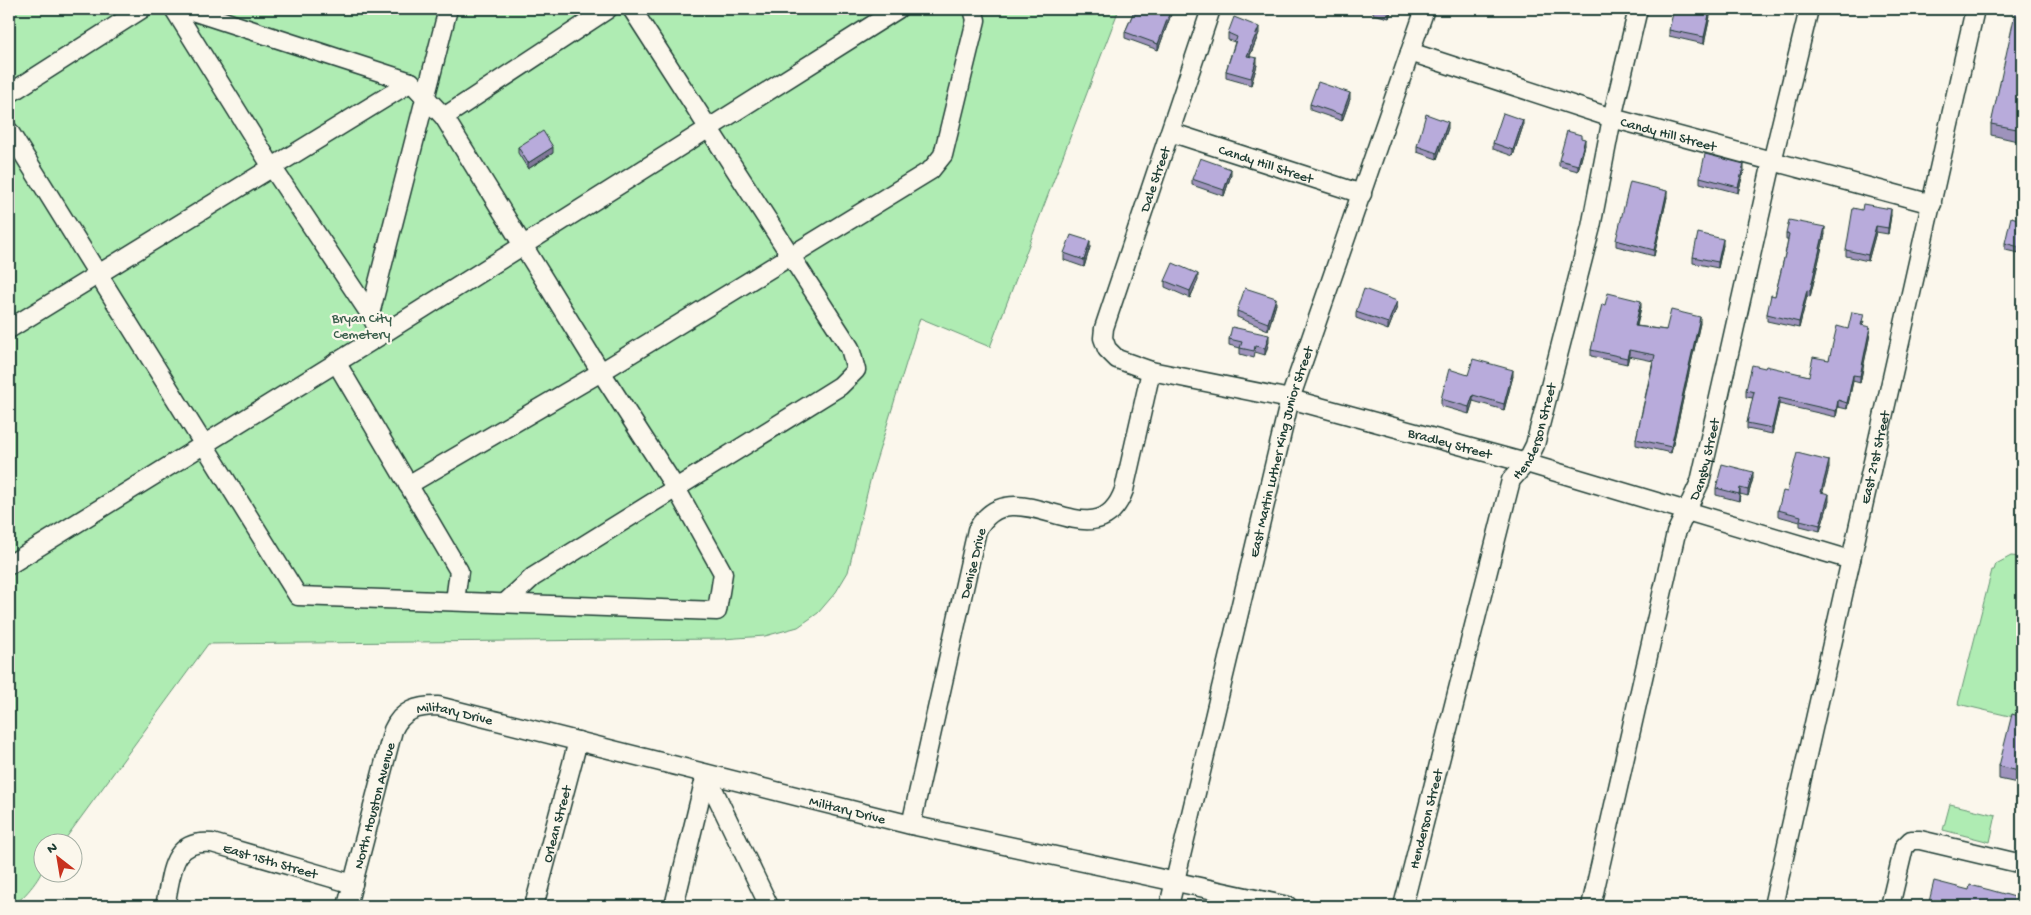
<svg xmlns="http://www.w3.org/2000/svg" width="2031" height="915" font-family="'Gochi Hand',sans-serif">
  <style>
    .green { fill: #afecb3; stroke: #679474 }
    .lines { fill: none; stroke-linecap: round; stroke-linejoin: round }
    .minor-casing { stroke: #1f3d34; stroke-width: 21 }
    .path { stroke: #1f3d34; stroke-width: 3; stroke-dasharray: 4 4; stroke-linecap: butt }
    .minor { stroke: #fbf7ec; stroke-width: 18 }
    .wall { fill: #9e93bc; stroke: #1f3d34 }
    .shaded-wall { fill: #817899; stroke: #1f3d34 }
    .building { fill: #b8abdb; stroke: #1f3d34 }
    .labels { text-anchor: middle; stroke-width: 4.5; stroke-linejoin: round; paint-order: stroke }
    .street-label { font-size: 14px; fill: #1f3d34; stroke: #fbf7ec }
    .park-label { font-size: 14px; fill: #3c604d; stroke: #fbf7ec }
  </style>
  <rect width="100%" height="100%" fill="#fbf7ec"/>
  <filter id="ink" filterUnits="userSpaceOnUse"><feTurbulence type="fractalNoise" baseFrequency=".02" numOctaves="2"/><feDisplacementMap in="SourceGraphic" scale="10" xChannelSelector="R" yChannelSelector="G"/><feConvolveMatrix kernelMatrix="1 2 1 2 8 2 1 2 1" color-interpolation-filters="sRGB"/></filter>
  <g filter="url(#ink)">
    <!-- green -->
    <path class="green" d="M9 9H1119L990 347 920 318 871 477 848 572 836 592 818 613 798 627 765 636 723 639 208 644 63 842H42C42 850 45 863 42 870 40 879 18 906 9 906Z
      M2011 556 2022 557V719L1958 704 1992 570H1994L1996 564Z
      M1950 804 1996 815 1990 842 1943 830Z"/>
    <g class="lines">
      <!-- minor casing -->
      <g class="minor-casing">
        <g id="minor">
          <path d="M174 9 272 167 370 314 381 335"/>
          <path id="s1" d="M1211 9 1104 328 1103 338 1107 349 1117 359 1151 371 1290 399 1526 463 1851 560"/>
          <path id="s2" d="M1410 52 1612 118 1932 204"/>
          <path d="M9 94 142 9"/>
          <path d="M444 117 608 9"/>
          <path d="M9 131 298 596 717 611 723 573 677 490 601 372 444 117 411 82 186 9"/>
          <path id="s3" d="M1170 132 1362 194"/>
          <path d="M370 314 448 9"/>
          <path d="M9 329 411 82"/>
          <path d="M336 362 459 571 455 601"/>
          <path d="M408 485 601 372 931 170 943 155 976 20 973 9"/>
          <path d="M9 565 381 335 898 9"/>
          <path d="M505 603 533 577 840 386 856 370 850 348 632 9"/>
          <path d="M706 774 769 906"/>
          <path d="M911 825 977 530C1014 462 1096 568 1124 490L1151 371"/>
          <path id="s4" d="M165 906C172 875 170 839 212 843L353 884"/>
          <path id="s5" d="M347 906 393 730C402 710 417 706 438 706L911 825 1288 906"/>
          <path id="s6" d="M534 906 578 741"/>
          <path d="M674 906 706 774"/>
          <path id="s7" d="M1169 906 1290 399 1425 9"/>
          <path id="s8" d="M1403 906 1511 480 1526 463 1535 445 1591 227 1612 118 1638 9"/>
          <path id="s9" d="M1591 906 1676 533 1700 482 1772 162 1809 9"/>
          <path id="s10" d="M1773 906 1975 9"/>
          <path d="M1890 906 1904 847 1911 840H1920L2022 864"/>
        </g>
      </g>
      <!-- path -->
      <path class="path" d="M2017 906 2022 882"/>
      <!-- minor -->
      <use href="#minor" class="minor"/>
    </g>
    <!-- wall -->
    <path class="wall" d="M1135 9H1173L1158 50 1125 38V32Z
      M1373 9H1392L1389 18 1373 14Z
      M1595 9H1606L1605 12Z
      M2022 9V142L1991 135V124Z
      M1710 16 1704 44 1669 36V30Z
      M1228 33H1259L1250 56 1257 65 1251 85 1226 78V71L1235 42 1228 40Z
      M1350 99 1342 121 1310 110V104Z
      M1523 126 1513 156 1493 149V143Z
      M1448 128 1437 159 1417 152V146Z
      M1581 138 1585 145 1578 171 1559 166V160Z
      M518 147 553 153 528 169 518 153Z
      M1744 170 1738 193 1700 183V177Z
      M1231 175 1224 196 1192 185V179Z
      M1667 197 1654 256 1616 246V240Z
      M1891 215 1888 234 1876 232 1868 261 1846 256V250Z
      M2022 220V241L2019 253 2005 250V243Z
      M1786 234H1825L1810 297 1807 296 1799 328 1767 321V314L1775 296 1787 246 1788 240H1786Z
      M1723 245 1718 268 1693 263V257Z
      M1090 247 1084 267 1064 260V253Z
      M1198 280 1190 298 1165 287V281Z
      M1276 304 1268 330 1237 317V311Z
      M1605 305 1641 307 1637 326 1666 330 1700 323 1671 453 1636 445V439L1653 361 1629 356 1627 364 1591 356V350Z
      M1397 307 1388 330 1356 318V312Z
      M1864 321 1862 326 1870 334 1860 383 1853 381 1847 409 1838 407 1836 417 1779 404 1772 434 1747 429V423L1753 398 1746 397V390L1765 368 1809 376 1829 360 1848 329Z
      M1229 339 1269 342 1265 355 1255 352 1254 358 1240 354V348L1229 345Z
      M2022 354V383L2018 382V373Z
      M1468 375 1513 376 1504 410 1473 401 1469 414 1441 406V399Z
      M1829 468 1822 493 1829 501 1820 531 1800 526V522L1778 516V510L1787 492Z
      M1753 478 1748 496 1740 494 1739 501 1716 495V488Z
      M2022 717V784L1999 779V766Z"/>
    <!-- shaded-wall -->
    <path class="shaded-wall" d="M1171 9H1173L1158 50V44Z
      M1390 9H1392L1389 18V12Z
      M1710 10V16L1704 44V37Z
      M1259 27V33L1247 62V56Z
      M1257 58V65L1251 85V78Z
      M1350 93V99L1342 121V115Z
      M1523 120V126L1513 156V150Z
      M1448 122V128L1437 159V153Z
      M1585 139V145L1578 171V165Z
      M553 147V153L528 169V163Z
      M1744 164V170L1738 193V187Z
      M1231 169V175L1224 196V190Z
      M1667 191V197L1654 256V250Z
      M1891 209V215L1888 234V228Z
      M1876 226V232L1868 261V255Z
      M1825 227V234L1810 297V291Z
      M2022 234V241L2019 253V247Z
      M1723 239V245L1718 268V262Z
      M1090 241V247L1084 267V260Z
      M1198 274V280L1190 298V291Z
      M1807 290V296L1799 328V322Z
      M1276 298V304L1268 330V323Z
      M1397 301V307L1388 330V323Z
      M1641 301V307L1635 332V326Z
      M1700 317V323L1671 453V447Z
      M1870 327V334L1860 383V376Z
      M1269 335V342L1265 355V348Z
      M1629 350V356L1627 364V358Z
      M1513 370V376L1504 410V404Z
      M1853 375V381L1847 409V403Z
      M1473 395V401L1469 414V407Z
      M1779 398V404L1772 434V428Z
      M1838 400V407L1836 417V411Z
      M1829 461V468L1821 499V492Z
      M1753 472V478L1748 496V490Z
      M1740 488V494L1739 501V494Z
      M1829 494V501L1820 531V525Z"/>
    <!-- building -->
    <path class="building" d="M1135 9H1171L1158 44 1125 32Z
      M1377 9H1390L1389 12Z
      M1674 9H1706L1710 10 1704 37 1669 30Z
      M2016 9H2022V130L1991 124Z
      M1234 17 1259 27 1247 56 1257 58 1251 78 1226 71 1237 37 1228 33Z
      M1318 82 1350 93 1342 115 1310 104Z
      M1503 113 1523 120 1513 150 1493 143Z
      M1426 114 1448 122 1437 153 1417 146Z
      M543 131 553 147 528 163 518 147Z
      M1567 131 1581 135V138L1585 139 1578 165 1559 160Z
      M1705 154 1744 164 1738 187 1700 177Z
      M1200 158 1231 169 1224 190 1192 179Z
      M1630 182 1667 191 1654 250 1616 240Z
      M1863 204 1891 209 1888 228 1876 226 1868 255 1846 250 1853 208 1862 210Z
      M2011 217 2022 220V234L2019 247 2005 243Z
      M1789 220 1825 227 1810 291 1807 290 1799 322 1767 314 1771 295 1775 296 1787 246 1789 234H1786Z
      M1698 233 1723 239 1718 262 1693 257Z
      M1071 235 1090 241 1084 260 1064 253Z
      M1173 263 1198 274 1190 291 1165 281Z
      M1245 288 1276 298 1268 323 1237 311Z
      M1364 289 1397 301 1388 323 1356 312Z
      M1608 293 1641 301 1635 326 1666 330 1671 310 1700 317 1671 447 1636 439 1655 355 1629 350 1627 358 1591 350 1602 304 1605 305Z
      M1852 312 1864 314 1861 325 1870 327 1860 376 1853 375 1847 403 1838 400 1836 411 1779 398 1772 428 1747 423 1754 392 1746 390 1752 365 1765 368 1766 366 1809 376 1813 357 1829 360 1837 326 1848 329Z
      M1232 327 1269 335 1265 348 1255 346 1254 351 1240 348 1242 342 1229 339Z
      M2022 354V374L2018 373Z
      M1473 359 1513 370 1504 404 1473 395 1469 407 1441 399 1449 369 1468 375Z
      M1797 453 1829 461 1821 492 1829 494 1820 525 1800 520 1801 516 1778 510 1783 491 1787 492Z
      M1722 464 1753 472 1748 490 1740 488 1739 494 1716 488Z
      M2012 714 2022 717V772L1999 766Z
      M1934 881 1969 890 1970 885 1990 890 2022 899V906H1928Z"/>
  </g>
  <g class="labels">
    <!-- street labels -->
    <g class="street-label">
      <text dy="5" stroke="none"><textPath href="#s2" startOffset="271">Candy Hill Street</textPath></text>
      <text dy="5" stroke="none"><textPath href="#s3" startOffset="101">Candy Hill Street</textPath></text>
      <text transform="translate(1154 179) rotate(-71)" y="5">Dale Street</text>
      <text dy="5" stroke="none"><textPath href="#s8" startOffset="495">Henderson Street</textPath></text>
      <text dy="5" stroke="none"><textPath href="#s1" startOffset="716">Bradley Street</textPath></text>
      <text dy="5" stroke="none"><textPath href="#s7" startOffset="468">East Martin Luther King Junior Street</textPath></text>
      <text dy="5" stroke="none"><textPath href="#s9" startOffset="462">Dansby Street</textPath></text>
      <text dy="5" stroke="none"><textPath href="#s10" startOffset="460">East 21st Street</textPath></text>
      <text transform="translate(972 563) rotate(-76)" y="5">Denise Drive</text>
      <text dy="5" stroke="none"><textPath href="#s5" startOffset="254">Military Drive</textPath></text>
      <text dy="5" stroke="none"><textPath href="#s5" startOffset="104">North Houston Avenue</textPath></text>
      <text dy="5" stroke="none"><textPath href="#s5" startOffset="659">Military Drive</textPath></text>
      <text dy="5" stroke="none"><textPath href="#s8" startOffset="90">Henderson Street</textPath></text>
      <text dy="5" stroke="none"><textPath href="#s6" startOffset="85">Orlean Street</textPath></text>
      <text dy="5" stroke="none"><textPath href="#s4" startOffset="151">East 15th Street</textPath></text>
    </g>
    <!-- park labels -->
    <g class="park-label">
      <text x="362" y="322">Bryan City<tspan x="362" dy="16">Cemetery</tspan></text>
    </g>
  </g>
  <!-- margin -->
  <rect width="2031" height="915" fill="none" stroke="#fbf7ec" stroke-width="30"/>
  <rect x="15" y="15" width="2001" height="885" fill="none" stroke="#1f3d34" stroke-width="2" filter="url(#ink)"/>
  <!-- north arrow -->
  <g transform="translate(58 858) rotate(329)"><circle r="24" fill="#fbf7ec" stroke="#a3ada2"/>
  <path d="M0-4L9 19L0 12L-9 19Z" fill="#c8321e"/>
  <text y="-8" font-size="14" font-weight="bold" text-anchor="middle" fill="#1f3d34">N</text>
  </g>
</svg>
